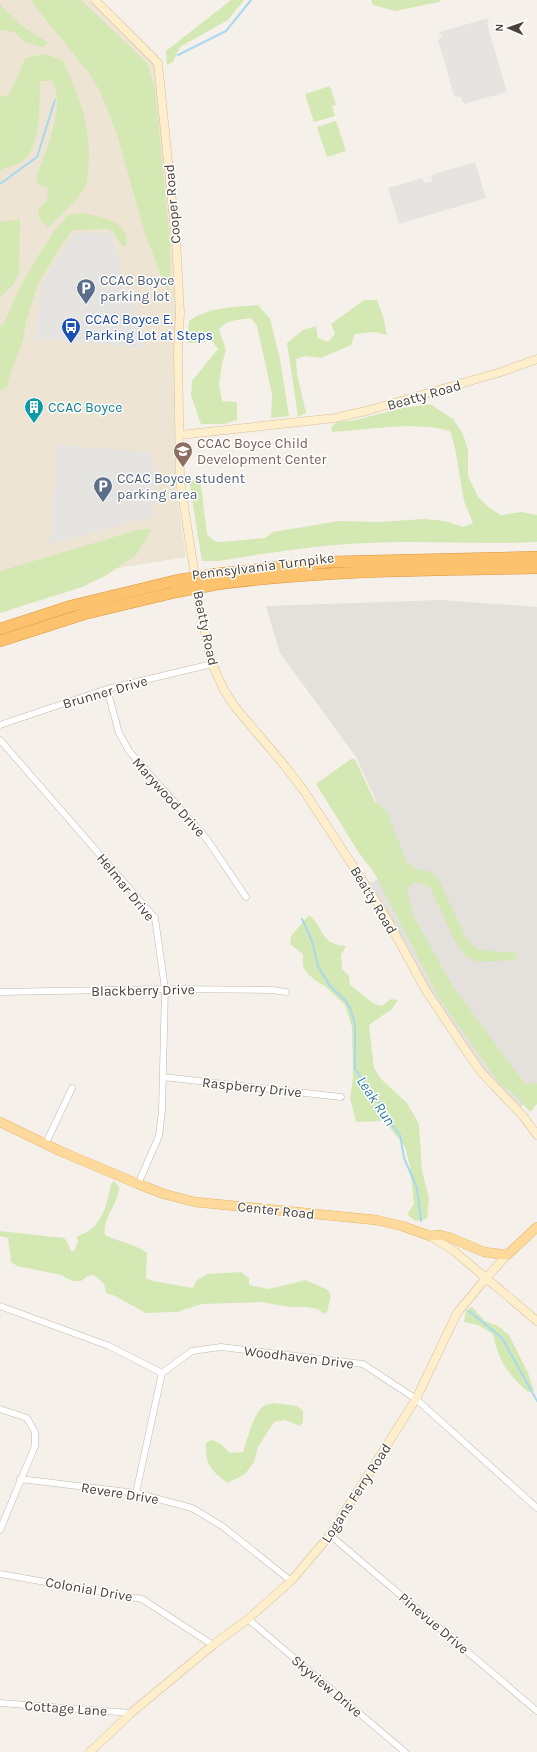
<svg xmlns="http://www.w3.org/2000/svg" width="537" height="1752" font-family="Karla,sans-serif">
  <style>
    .industrial { fill: #e4e0db }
    .education { fill: #ede4d4 }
    .green { fill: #d4e8b4 }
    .parking { fill: #e6e4e1 }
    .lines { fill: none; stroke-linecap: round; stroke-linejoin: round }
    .stream { stroke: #a8d8f0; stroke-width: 2 }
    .street-casing { stroke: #c0b8ac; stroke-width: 7 }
    .secondary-casing { stroke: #d4c09a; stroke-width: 9 }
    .primary-casing { stroke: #e3b56a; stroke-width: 10 }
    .highway-casing { stroke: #dc963d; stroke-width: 12 }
    .street { stroke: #fff; stroke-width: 6 }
    .secondary { stroke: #feeecb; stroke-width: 8 }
    .primary { stroke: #fdda9b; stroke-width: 9 }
    .highway { stroke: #fcc26e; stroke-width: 11 }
    .highway-bridge-casing { stroke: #dc963d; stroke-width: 12; stroke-linecap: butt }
    .highway-bridge { stroke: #fcc26e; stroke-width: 11 }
    .labels { text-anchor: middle; stroke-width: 3; stroke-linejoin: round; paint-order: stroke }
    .street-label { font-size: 14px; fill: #494138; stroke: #fff }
    .service-label { font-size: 14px; fill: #4e5e75; stroke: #fff; text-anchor: start }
    .transit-label { font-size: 14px; fill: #164399; stroke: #fff; text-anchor: start }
    .culture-label { font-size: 14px; fill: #0d838f; stroke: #fff; text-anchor: start }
    .education-label { font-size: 14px; fill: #785e54; stroke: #fff; text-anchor: start }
    .water-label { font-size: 15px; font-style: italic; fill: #2e7aa4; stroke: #fff }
  </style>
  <rect width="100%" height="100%" fill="#f5f1ea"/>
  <!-- industrial -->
  <path class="industrial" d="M442 600 537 607V1095L517 1110 467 1052 365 885 406 867 356 757 280 653 266 606Z"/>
  <!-- education -->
  <path class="education" d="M0 0H89L154 64 172 240 176 311 174 349 175 480 186 557 76 575 0 599Z"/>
  <!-- green -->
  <path class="green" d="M30 0H81L147 63 155 89 170 244V278L168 292 145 234 117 134 100 91 89 73Z
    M231 0H244L228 20 180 47 173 62 167 65 166 51Z
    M371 0H441L439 2 395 11 373 5Z
    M0 3C8 17 35 35 49 43L42 47 25 42 14 32 0 30Z
    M44 54 62 60C79 93 93 132 88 169 87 174 88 180 86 184 79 202 60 214 48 228L40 220 38 210 47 200 48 189 37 183V176C45 152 67 103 52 81H40C39 103 42 150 20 163 14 166 6 167 0 170V97L7 96 15 83 25 58Z
    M330 86 336 105 332 106 335 116 314 122 305 94Z
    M336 121 346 151 327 157 317 127Z
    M82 213C100 217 131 220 126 246H122L113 232 108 229 72 230 57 252 38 284 26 322 23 340 11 372 7 387 0 391V326L3 325 19 289 36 259 55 230 68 215Z
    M20 219 19 273 13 285 0 297V222Z
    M364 300H377L383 316 387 335 373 332 355 334 351 345 321 358 305 356 296 359 297 374 306 413 298 417 287 343 303 330 316 326 318 338 328 342 335 334 331 324Z
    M258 305 270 319 280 359 289 416 271 418 272 394 257 326 251 318C240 320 225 319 219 330L226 350 222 364 219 385 222 401 237 402V420L224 424H201L191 395 192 381 218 349 211 340 199 343H187L189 321C207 307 236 307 258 305Z
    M430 404 453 419 463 434 468 450V476L478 497 491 509 501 515 522 512 537 515V542C480 545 424 540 367 543 317 545 268 553 219 561H202L189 481 200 478 207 534 214 541 222 542 265 538 273 532 339 521 379 522 424 519 445 521 463 527 473 523 464 501 455 448 450 431C413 421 370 430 332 432L331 427 337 422 356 420 402 408Z
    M152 529 136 555 107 575 82 587 0 613V571L138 530Z
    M351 759H355L375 802 387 811 407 863 417 869 431 872 438 878 466 938 478 950 518 953 514 960 478 962 465 956 454 939 430 887 415 882 407 888 413 915 452 985 525 1084 537 1083V1104L530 1112 515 1095 500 1084 439 998 375 874 359 853 316 784Z
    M309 915C325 928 319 944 346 946L341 955 342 969 349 976 350 985 374 1004 382 1006 391 999 398 1000 392 1009 369 1025 374 1068 380 1078 407 1103 419 1124 422 1171 429 1198 427 1219 415 1221 407 1214 414 1204 410 1167 405 1147 387 1124 383 1121 356 1122 350 1098 353 1077 352 1027 345 1005 325 986 316 981 307 973 303 966V954L290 944 291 936Z
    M114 1181 119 1187C119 1204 102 1218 105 1235 119 1242 136 1244 147 1253L146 1278 153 1281 193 1288 197 1280 208 1274 241 1272 249 1278V1285L269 1289 306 1280 328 1290 331 1295 327 1312 324 1314 318 1309 306 1307H290L261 1302 202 1304 177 1312 146 1313 113 1295 106 1293 104 1284 94 1275 88 1276 81 1281H72L61 1275 17 1266 11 1262 8 1238 0 1236V1231L64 1238 68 1243 71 1251H74L78 1242 77 1236C101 1230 107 1206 111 1184Z
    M472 1307 485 1321 498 1326 509 1335 528 1373 534 1391 528 1392C508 1375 498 1360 493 1334L478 1325 464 1322 466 1310Z
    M273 1403 297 1406 303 1411V1422L300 1426 284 1420 274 1422 258 1447 254 1462 245 1474 228 1483C211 1471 205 1464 206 1443L212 1440 221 1444 230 1453 243 1452C247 1441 254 1411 264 1406 267 1404 271 1404 273 1403Z"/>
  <!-- parking -->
  <path class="parking" d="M489 18 487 24 507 92 464 104 461 97 454 96 438 40 442 36 439 32Z
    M475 162 486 198 399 224 388 188 422 178 424 183 432 181 431 175Z
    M74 233H110L146 348 34 339 43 282Z
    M57 445 150 452 155 466 153 516 50 544Z"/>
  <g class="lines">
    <!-- stream -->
    <path class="stream" d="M178 55 226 31 251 0
      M0 184 37 157 55 100
      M302 919 312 941 318 966 330 986 345 1000 350 1008 355 1024V1069L373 1095 385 1109 392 1125 400 1135 404 1158 417 1188 421 1221
      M469 1311 502 1338 537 1401"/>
    <!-- street casing -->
    <g class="street-casing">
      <path id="street" d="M107 689 119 733 129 751 206 838 246 897
        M0 725 107 689 212 664
        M0 740 155 918 165 989 162 1111 159 1136 138 1184
        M0 992 165 989 272 990 286 992
        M163 1077 341 1097
        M46 1143 72 1088
        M0 1306 109 1346 162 1373
        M0 1409 27 1418 35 1432V1446L0 1530
        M20 1479 136 1493 192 1508 222 1526 291 1581
        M136 1493 162 1373 192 1351 221 1347 363 1364 416 1399 537 1508
        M330 1535 537 1711
        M0 1574 142 1599 213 1645
        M248 1619 405 1752
        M0 1703 131 1713"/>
    </g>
    <!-- secondary casing -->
    <g class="secondary-casing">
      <path id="secondary" d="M95 0 158 63 176 240 180 312 178 351 180 480 201 615 212 664 224 690 235 707 285 766 304 791 372 895 387 919 425 989 467 1052 481 1072 523 1116 537 1135
        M180 435 335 418 366 411 501 372 537 359
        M430 1236 454 1251 537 1321
        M90 1752 131 1713 213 1645 248 1619 291 1581 330 1535 416 1399 457 1313 487 1277 507 1255"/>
    </g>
    <!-- primary casing -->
    <g class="primary-casing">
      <path id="primary" d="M0 1122 60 1151 138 1184 164 1194 195 1202 376 1220 402 1226 430 1236 440 1235 451 1238 484 1252 507 1255 537 1227"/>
    </g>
    <!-- highway casing -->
    <g class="highway-casing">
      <path id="highway" d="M216 574 327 562 537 557
        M218 584C325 570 429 570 537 568
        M0 629 71 606 174 581
        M0 641 84 614 176 592"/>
    </g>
    <!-- street -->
    <use href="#street" class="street"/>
    <!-- secondary -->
    <use href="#secondary" class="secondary"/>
    <!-- primary -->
    <use href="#primary" class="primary"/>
    <!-- highway -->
    <use href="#highway" class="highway"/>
    <!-- highway-bridge casing -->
    <g class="highway-bridge-casing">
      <path id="highway-bridge" d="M174 581 216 574
        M176 592 218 584"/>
    </g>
    <!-- highway-bridge -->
    <use href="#highway-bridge" class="highway-bridge"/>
  </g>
  <!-- icons -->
  <defs>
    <g id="parking-pin" transform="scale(1)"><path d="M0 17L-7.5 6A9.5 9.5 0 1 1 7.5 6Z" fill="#5c6f8a" stroke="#fff"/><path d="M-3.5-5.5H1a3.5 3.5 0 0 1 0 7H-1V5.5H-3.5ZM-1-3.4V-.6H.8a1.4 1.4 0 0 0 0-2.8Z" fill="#fff"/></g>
    <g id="bus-pin" transform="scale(1)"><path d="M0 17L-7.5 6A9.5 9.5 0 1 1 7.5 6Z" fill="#1a4fb4" stroke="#fff"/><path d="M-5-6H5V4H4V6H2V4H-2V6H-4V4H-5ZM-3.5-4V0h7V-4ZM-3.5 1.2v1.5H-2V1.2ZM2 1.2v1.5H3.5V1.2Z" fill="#fff"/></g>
    <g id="building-pin" transform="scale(1)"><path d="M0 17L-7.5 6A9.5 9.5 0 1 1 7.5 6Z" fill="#0f9aa8" stroke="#fff"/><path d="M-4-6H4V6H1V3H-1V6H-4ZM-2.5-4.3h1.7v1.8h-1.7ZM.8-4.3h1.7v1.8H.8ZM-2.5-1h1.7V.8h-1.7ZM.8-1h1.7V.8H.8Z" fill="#fff"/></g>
    <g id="school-pin" transform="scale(1)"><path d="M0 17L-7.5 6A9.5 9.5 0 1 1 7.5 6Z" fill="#8d6e63" stroke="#fff"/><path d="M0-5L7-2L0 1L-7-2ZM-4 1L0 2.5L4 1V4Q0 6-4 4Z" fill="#fff"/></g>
  </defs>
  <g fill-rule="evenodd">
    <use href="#parking-pin" x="86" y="288"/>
    <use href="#bus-pin" x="71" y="327"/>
    <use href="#building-pin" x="34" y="407"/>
    <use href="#school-pin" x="183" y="451"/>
    <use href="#parking-pin" x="103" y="486"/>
  </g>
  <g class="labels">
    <!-- street labels -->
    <g class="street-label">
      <text transform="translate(172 204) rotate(-95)" y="5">Cooper Road</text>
      <text transform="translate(424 395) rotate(-16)" y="5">Beatty Road</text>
      <text transform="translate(263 566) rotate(-7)" y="5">Pennsylvania Turnpike</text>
      <text transform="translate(206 628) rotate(78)" y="5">Beatty Road</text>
      <text transform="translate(105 692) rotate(-16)" y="5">Brunner Drive</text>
      <text transform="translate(169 797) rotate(48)" y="5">Marywood Drive</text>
      <text transform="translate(126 887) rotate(51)" y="5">Helmar Drive</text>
      <text transform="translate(374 900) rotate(59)" y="5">Beatty Road</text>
      <text transform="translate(143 990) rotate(-1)" y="5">Blackberry Drive</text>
      <text transform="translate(252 1087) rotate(6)" y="5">Raspberry Drive</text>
      <text transform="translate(276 1210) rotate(6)" y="5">Center Road</text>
      <text transform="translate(299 1357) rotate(7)" y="5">Woodhaven Drive</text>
      <text transform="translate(120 1493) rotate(9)" y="5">Revere Drive</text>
      <text transform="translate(356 1493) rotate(-57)" y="5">Logans Ferry Road</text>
      <text transform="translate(89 1589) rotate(10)" y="5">Colonial Drive</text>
      <text transform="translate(434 1623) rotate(40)" y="5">Pinevue Drive</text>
      <text transform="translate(327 1686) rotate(40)" y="5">Skyview Drive</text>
      <text transform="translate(66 1708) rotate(4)" y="5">Cottage Lane</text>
    </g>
    <!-- service labels -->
    <g class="service-label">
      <text x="100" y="285">CCAC Boyce<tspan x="100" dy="16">parking lot</tspan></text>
      <text x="117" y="483">CCAC Boyce student<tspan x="117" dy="16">parking area</tspan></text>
    </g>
    <!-- transit labels -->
    <g class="transit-label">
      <text x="85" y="324">CCAC Boyce E.<tspan x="85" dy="16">Parking Lot at Steps</tspan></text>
    </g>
    <!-- culture labels -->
    <g class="culture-label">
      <text x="48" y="412">CCAC Boyce</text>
    </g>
    <!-- education labels -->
    <g class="education-label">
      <text x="197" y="448">CCAC Boyce Child<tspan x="197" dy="16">Development Center</tspan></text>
    </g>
    <!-- water labels -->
    <g class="water-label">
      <text transform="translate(376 1101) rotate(56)" y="5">Leak Run</text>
    </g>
  </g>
  <!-- north arrow -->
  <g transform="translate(509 28) rotate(272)" stroke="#ffffff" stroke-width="3" paint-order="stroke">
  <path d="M0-3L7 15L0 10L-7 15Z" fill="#494138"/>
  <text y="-6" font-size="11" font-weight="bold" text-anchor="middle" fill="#494138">N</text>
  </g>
</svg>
